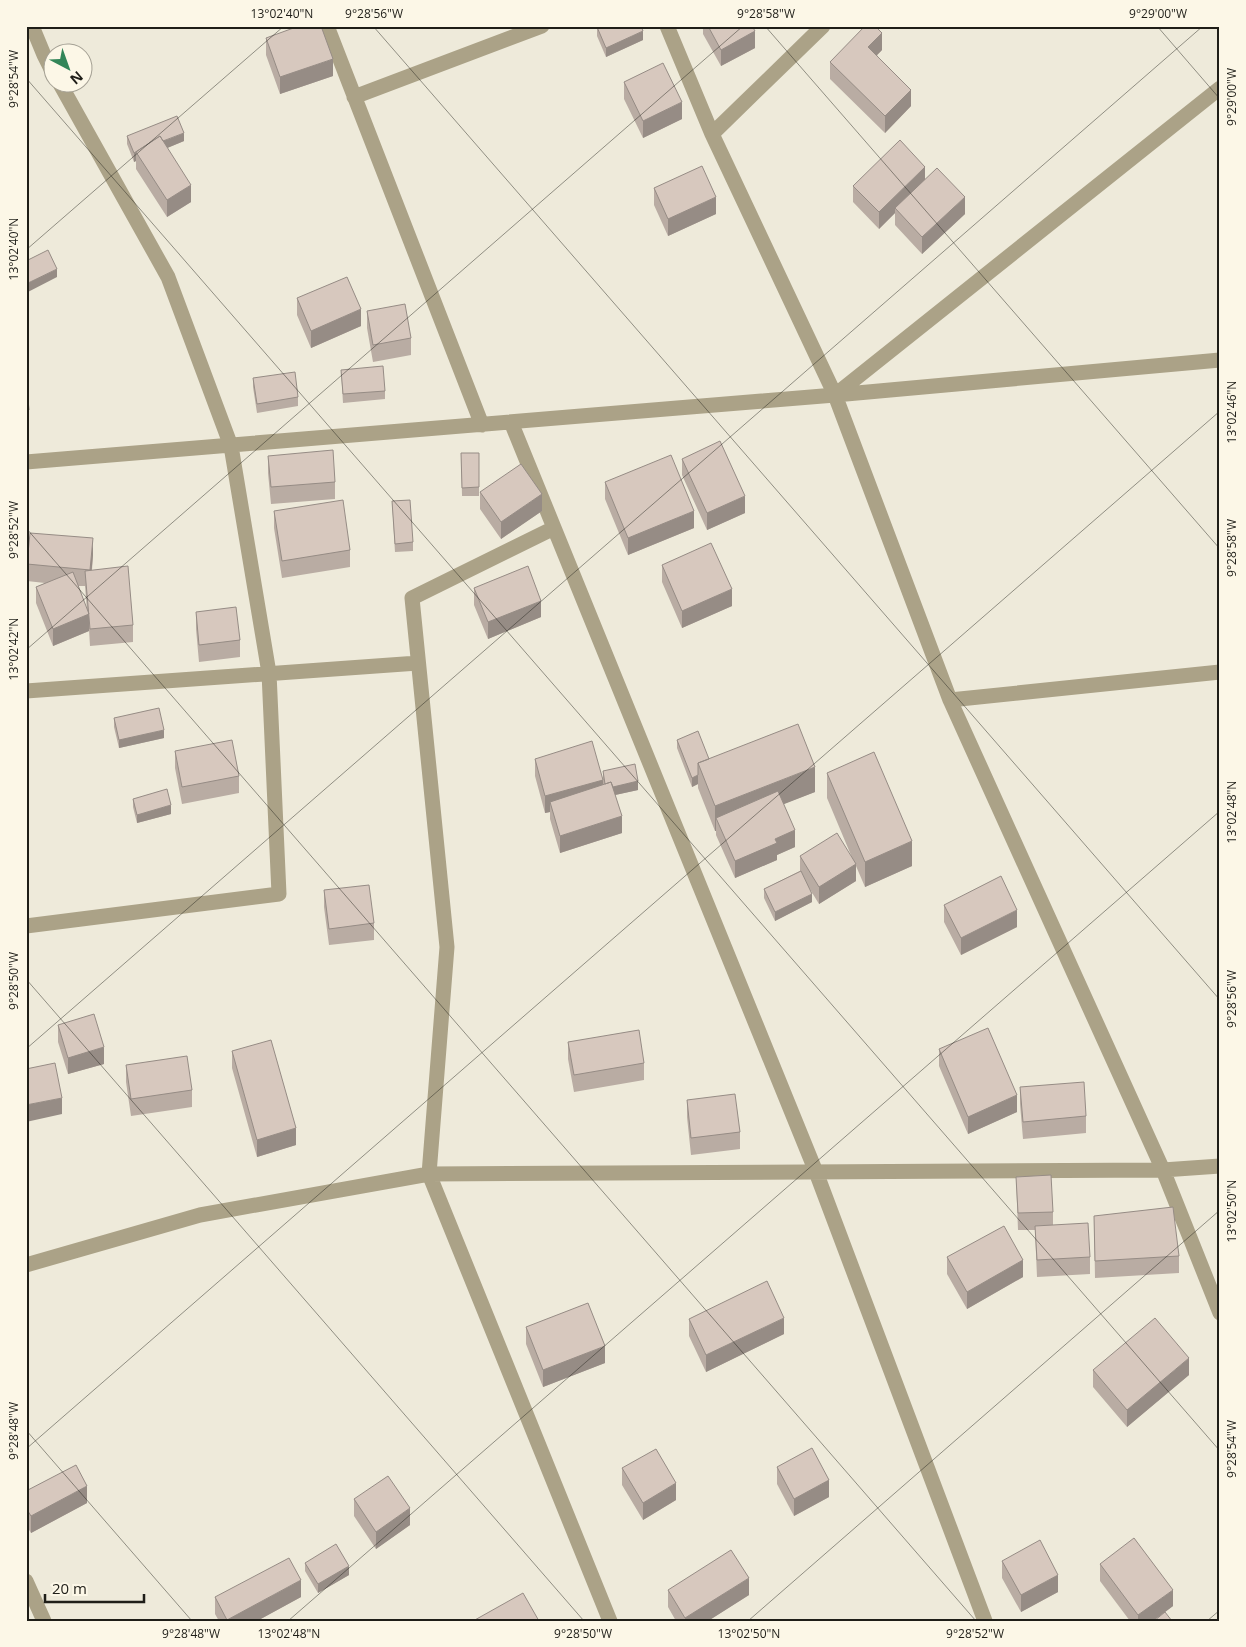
<svg xmlns="http://www.w3.org/2000/svg" width="1246" height="1647" font-family="'Open Sans',sans-serif">
  <style>
    .lines { fill: none; stroke-linecap: round; stroke-linejoin: round }
    .minor { stroke: #aba287; stroke-width: 15 }
    .wall { fill: #b9aca3; fill-rule: evenodd }
    .shaded-wall { fill: #968c85 }
    .building { fill: #d7c8be; stroke: #968c85 }
    .ticks { fill: none; stroke: #1f1e18; stroke-width: 1; stroke-opacity: 0.45 }
    .neatline { fill: none; stroke: #1f1e18; stroke-width: 2 }
    .ticks-label { font-size: 12px; text-anchor: middle; fill: #1f1e18 }
  </style>
  <rect width="100%" height="100%" fill="#eeeada"/>
  <g class="lines">
    <!-- minor -->
    <path class="minor" d="M32 26 44 55 52 71
      M327 26 482 425
      M667 26 712 134 835 395 950 700 1163 1170 1220 1313
      M354 97 542 26
      M712 134 823 26
      M835 395 1220 88
      M511 422 816 1172 985 1621
      M26 462 835 395 1220 360
      M554 528 412 598 447 947 429 1174 610 1621
      M26 691 418 663
      M950 700 1220 672
      M26 926 279 894 269 673 231 446 168 277 59 82
      M26 1265 200 1215 429 1174 1163 1170 1220 1166
      M26 1581 44 1621"/>
  </g>
  <!-- wall -->
  <path class="wall" d="M703 26H752L755 48 721 66 703 34Z
    M597 27 643 40 606 57 597 36Z
    M266 38 333 76 280 94 266 55Z
    M882 50 877 55 911 106 885 133 830 79V62Z
    M624 82 682 119 643 138 624 99Z
    M127 136 184 141 167 148 191 202 167 217 136 169V161L134 162 127 144Z
    M925 179 965 214 922 254 895 225V213L879 229 853 202V186Z
    M654 188 716 214 668 236 654 205Z
    M297 298 361 326 311 348 297 315Z
    M367 311 411 338V355L373 362 367 328Z
    M341 370 385 391V399L343 403Z
    M253 378 298 397V406L257 413 253 387Z
    M26 390 29 410V427H26Z
    M461 453H479V496H462Z
    M268 456 335 482V499L271 504 268 473Z
    M682 459 745 513 707 530 682 475Z
    M605 482 694 528 628 555 605 499Z
    M480 492 542 511 501 539 480 509Z
    M392 501 413 542V551L395 552Z
    M274 511 350 550V567L282 578 274 528Z
    M93 555 92 570 133 625V642L90 646 89 629V631L53 646 36 603V587L45 583 27 581V564ZM78 586H85L87 610Z
    M662 565 732 606 682 628 662 582Z
    M474 588 541 617 488 639 474 605Z
    M196 612 240 640V657L199 662 196 629Z
    M114 718 164 738 119 748 114 727Z
    M677 740 709 759 815 792 783 804 795 847 777 855V860L735 878 716 835V831H715L698 788V784L692 787 677 748Z
    M175 751 239 776V793L182 804 175 768Z
    M535 759 603 779V771L638 790 615 795 622 833 560 853 550 819V812L545 813 535 776Z
    M827 773 912 866 865 887 856 866V881L819 904 808 886 812 902 775 921 764 898V889L800 871V856L853 860 827 798Z
    M133 799 171 814 137 823 133 807Z
    M324 890 374 923V940L329 945 324 907Z
    M944 905 1017 927 961 955 944 922Z
    M58 1025 104 1064 68 1074 58 1042Z
    M568 1042 644 1063V1080L574 1092 568 1059Z
    M939 1049 1017 1112 968 1134 939 1066Z
    M232 1051 296 1145 257 1157 232 1068Z
    M126 1065 192 1090V1107L131 1116 126 1082Z
    M1020 1087 1086 1116V1133L1023 1139 1020 1104Z
    M687 1100 740 1132V1149L691 1155 687 1117Z
    M1016 1177 1053 1212V1225L1090 1257V1274L1037 1277 1035 1230H1018Z
    M1094 1216 1179 1256V1273L1095 1278Z
    M1218 1229H1220V1241L1218 1238Z
    M947 1257 1023 1277 967 1309 947 1274Z
    M689 1319 784 1334 706 1372 689 1336Z
    M526 1327 605 1363 543 1387 526 1344Z
    M1093 1370 1189 1375 1127 1427 1093 1387Z
    M777 1467 829 1497 794 1516 777 1484Z
    M622 1468 676 1500 643 1520 622 1485Z
    M26 1491 87 1503 31 1533 26 1525Z
    M354 1499 410 1525 376 1549 354 1516Z
    M1002 1561 1058 1592 1021 1612 1002 1578Z
    M305 1563 349 1575 318 1593 305 1571Z
    M1100 1564 1173 1606 1153 1621H1130L1100 1581Z
    M668 1590 749 1595 708 1621H676L668 1607Z
    M215 1597H301L257 1621H219L215 1614Z"/>
  <!-- shaded-wall -->
  <path class="shaded-wall" d="M643 31V40L606 57V48Z
    M755 31V48L721 66V50Z
    M882 33V50L868 64V47Z
    M333 59V76L280 94V77Z
    M911 90V106L885 133V116Z
    M682 102V119L643 138V121Z
    M184 133V141L141 159 136 152Z
    M136 152V161L134 162V153Z
    M925 167V184L895 208V213L879 229V212Z
    M191 185V202L167 217V200Z
    M716 197V214L668 236V219Z
    M965 197V214L922 254V237Z
    M57 269V277L26 293V284Z
    M361 309V326L311 348V331Z
    M542 494V511L501 539V522Z
    M745 496V513L707 530V513Z
    M694 511V528L628 555V538Z
    M93 538V555L90 587V570Z
    M732 589V606L682 628V611Z
    M541 601V617L488 639V622Z
    M89 614V631L53 646V629Z
    M164 730V738L119 748V740Z
    M815 767V792L721 829 716 818V831H715V806Z
    M698 775V784L692 787V778Z
    M603 780V797L550 802V812L545 813V796Z
    M638 781V790L606 797V788Z
    M171 805V814L137 823V815Z
    M622 816V833L560 853V836Z
    M795 830V847L777 855V860L735 878V861L775 839Z
    M912 841V866L865 887V862Z
    M856 864V881L819 904V887Z
    M812 894V902L775 921V912Z
    M1017 910V927L961 955V938Z
    M104 1047V1064L68 1074V1058Z
    M1017 1095V1112L968 1134V1117Z
    M62 1098V1114L26 1122V1105Z
    M296 1128V1145L257 1157V1140Z
    M1023 1260V1277L967 1309V1292Z
    M784 1318V1334L706 1372V1355Z
    M605 1346V1363L543 1387V1370Z
    M1189 1358V1375L1127 1427V1410Z
    M829 1480V1497L794 1516V1499Z
    M676 1483V1500L643 1520V1503Z
    M87 1486V1503L31 1533V1516Z
    M410 1508V1525L376 1549V1532Z
    M349 1566V1575L318 1593V1584Z
    M1058 1575V1592L1021 1612V1595Z
    M749 1578V1595L708 1621H685V1618Z
    M301 1580V1597L257 1621H227V1620Z
    M1173 1590V1606L1153 1621H1138V1615Z"/>
  <!-- building -->
  <path class="building" d="M299 26H321L333 59 280 77 266 38Z
    M599 26H641L643 31 606 48 597 27Z
    M708 26H752L755 31 721 50Z
    M865 26H875L882 33 868 47 911 90 885 116 830 62Z
    M663 63 682 102 643 121 624 82Z
    M177 116 184 133 163 141 160 136 134 153 127 136Z
    M160 136 191 185 167 200 136 152Z
    M900 140 925 167 879 212 853 186Z
    M702 166 716 197 668 219 654 188Z
    M937 168 965 197 922 237 895 208Z
    M48 250 57 269 26 284V261Z
    M347 277 361 309 311 331 297 298Z
    M405 304 411 338 373 345 367 311Z
    M383 366 385 391 343 394 341 370Z
    M295 372 298 397 257 404 253 378Z
    M27 389 29 410H26V390Z
    M720 441 745 496 707 513 682 459Z
    M333 450 335 482 271 487 268 456Z
    M461 453H479V487L462 488Z
    M671 455 694 511 628 538 605 482Z
    M521 464 542 494 501 522 480 492Z
    M343 500 350 550 282 561 274 511Z
    M410 500 413 542 395 544 392 501Z
    M30 533 93 538 90 570 27 564Z
    M711 543 732 589 682 611 662 565Z
    M128 566 133 625 90 629 85 571Z
    M528 566 541 601 488 622 474 588Z
    M73 572 89 614 53 629 36 587Z
    M236 607 240 640 199 645 196 612Z
    M159 708 164 730 119 740 114 718Z
    M798 724 815 767 715 806 698 763Z
    M698 731 709 759 698 763V775L692 778 677 740Z
    M232 740 239 776 182 787 175 751Z
    M592 741 603 780 545 796 535 759Z
    M874 752 912 841 865 862 827 773Z
    M635 764 638 781 613 787 611 782 605 784 603 771Z
    M611 782 622 816 560 836 550 802Z
    M167 789 171 805 137 815 133 799Z
    M778 791 795 830 775 839 777 843 735 861 716 818Z
    M837 833 856 864 819 887 800 856Z
    M801 871 812 894 775 912 764 889Z
    M1001 876 1017 910 961 938 944 905Z
    M369 885 374 923 329 929 324 890Z
    M94 1014 104 1047 68 1058 58 1025Z
    M988 1028 1017 1095 968 1117 939 1049Z
    M639 1030 644 1063 574 1075 568 1042Z
    M271 1040 296 1128 257 1140 232 1051Z
    M187 1056 192 1090 131 1099 126 1065Z
    M55 1063 62 1098 26 1105V1069Z
    M1084 1082 1086 1116 1023 1122 1020 1087Z
    M735 1094 740 1132 691 1138 687 1100Z
    M1051 1175 1053 1212 1018 1213 1016 1177Z
    M1173 1207 1179 1256 1095 1261 1094 1216Z
    M1088 1223 1090 1257 1037 1260 1035 1226Z
    M1004 1226 1023 1260 967 1292 947 1257Z
    M767 1281 784 1318 706 1355 689 1319Z
    M588 1303 605 1346 543 1370 526 1327Z
    M1155 1318 1189 1358 1127 1410 1093 1370Z
    M812 1448 829 1480 794 1499 777 1467Z
    M656 1449 676 1483 643 1503 622 1468Z
    M76 1465 87 1486 31 1516 26 1508V1491Z
    M388 1476 410 1508 376 1532 354 1499Z
    M1134 1538 1173 1590 1138 1615 1100 1564Z
    M1040 1540 1058 1575 1021 1595 1002 1561Z
    M336 1544 349 1566 318 1584 305 1563Z
    M731 1550 749 1578 685 1618 668 1590Z
    M289 1558 301 1580 227 1620 215 1597Z
    M523 1593 539 1621H473Z
    M1165 1612 1172 1621H1154Z"/>
  <!-- ticks -->
  <path class="ticks" d="M373 26 1220 1000M765 26 1220 549M1157 26 1220 99M26 78 1220 1451M26 250 284 26M26 528 976 1621M26 650 743 26M26 979 584 1621M26 1049 1203 26M26 1430 192 1621M26 1449 1220 411M288 1621 1220 811M748 1621 1220 1210M1207 1621 1220 1610"/>
  <!-- border -->
  <rect width="1246" height="1647" fill="none" stroke="#fcf7e7" stroke-width="55"/>
  <!-- north arrow -->
  <g transform="translate(68 68) rotate(139)"><circle r="24" fill="#fcf7e7" stroke="#a4a094"/>
  <path d="M0-4L9 19L0 12L-9 19Z" fill="#328558"/>
  <text y="-8" font-size="14" font-weight="bold" text-anchor="middle" fill="#1f1e18">N</text>
  </g>
  <!-- scale -->
  <path d="M45 1594v8h99v-8" fill="none" stroke="#1f1e18" stroke-width="2.5"/>
  <text x="52" y="1594" font-size="15" fill="#1f1e18" stroke="#fcf7e7" stroke-width="4" paint-order="stroke">20 m</text>
  <rect x="28" y="28" width="1190" height="1592" class="neatline"/>
  <g class="ticks-label">
    <text x="282" y="18">13°02'40"N</text>
    <text x="374" y="18">9°28'56"W</text>
    <text x="766" y="18">9°28'58"W</text>
    <text x="1158" y="18">9°29'00"W</text>
    <text transform="translate(14 79) rotate(-90)" y="4">9°28'54"W</text>
    <text transform="translate(1232 97) rotate(-90)" y="4">9°29'00"W</text>
    <text transform="translate(14 249) rotate(-90)" y="4">13°02'40"N</text>
    <text transform="translate(1232 412) rotate(-90)" y="4">13°02'46"N</text>
    <text transform="translate(14 530) rotate(-90)" y="4">9°28'52"W</text>
    <text transform="translate(1232 548) rotate(-90)" y="4">9°28'58"W</text>
    <text transform="translate(14 649) rotate(-90)" y="4">13°02'42"N</text>
    <text transform="translate(1232 812) rotate(-90)" y="4">13°02'48"N</text>
    <text transform="translate(14 981) rotate(-90)" y="4">9°28'50"W</text>
    <text transform="translate(1232 999) rotate(-90)" y="4">9°28'56"W</text>
    <text transform="translate(1232 1211) rotate(-90)" y="4">13°02'50"N</text>
    <text transform="translate(14 1431) rotate(-90)" y="4">9°28'48"W</text>
    <text transform="translate(1232 1449) rotate(-90)" y="4">9°28'54"W</text>
    <text x="191" y="1638">9°28'48"W</text>
    <text x="289" y="1638">13°02'48"N</text>
    <text x="583" y="1638">9°28'50"W</text>
    <text x="749" y="1638">13°02'50"N</text>
    <text x="975" y="1638">9°28'52"W</text>
  </g>
</svg>
